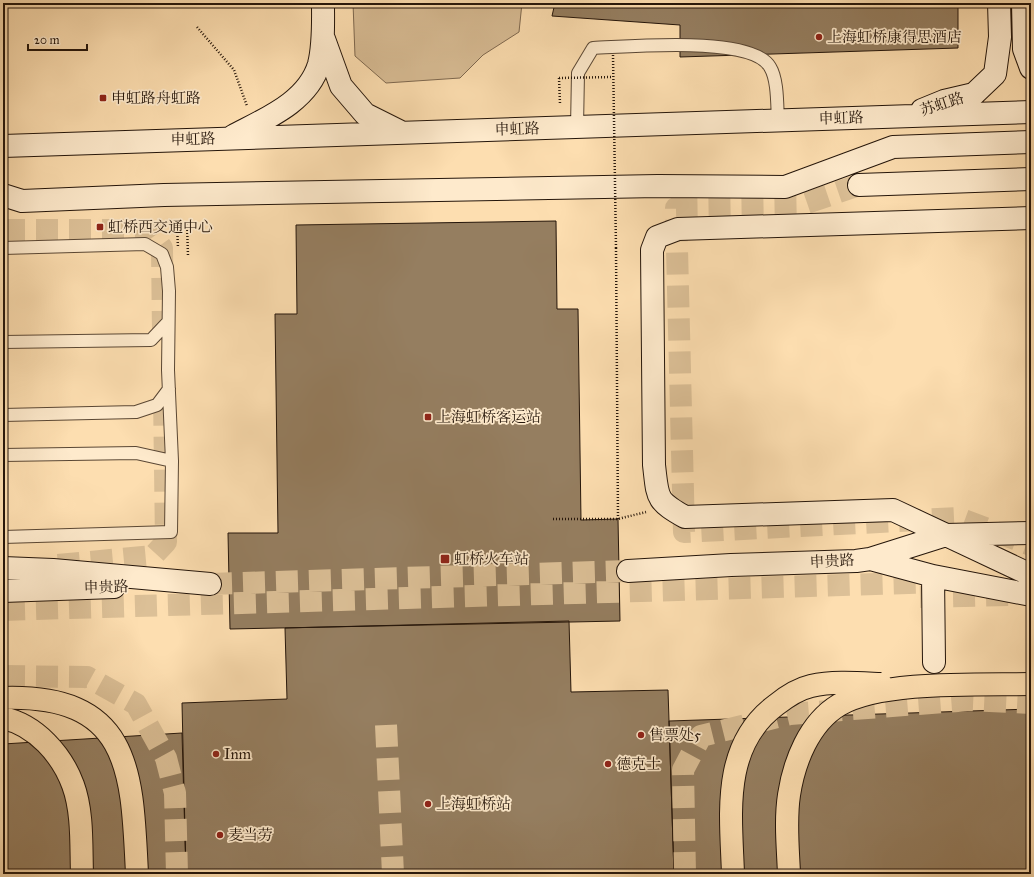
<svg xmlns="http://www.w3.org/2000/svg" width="1034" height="877" font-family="'IM FELL Great Primer','Noto Serif SC',serif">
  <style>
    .green { fill: #d8bc94; stroke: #7e684f }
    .building { fill: #957e60; stroke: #24150a }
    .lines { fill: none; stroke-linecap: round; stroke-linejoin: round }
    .street-tunnel { stroke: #dcc097; stroke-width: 22; stroke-dasharray: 22 11; stroke-linecap: butt }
    .secondary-tunnel { stroke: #dcc097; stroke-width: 22; stroke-dasharray: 22 11; stroke-linecap: butt }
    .lane-casing { stroke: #5a4734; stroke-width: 14 }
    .secondary-casing { stroke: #24150a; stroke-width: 24 }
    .highway-casing { stroke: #24150a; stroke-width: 24 }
    .path { stroke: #24150a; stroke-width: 2.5; stroke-dasharray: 1 2; stroke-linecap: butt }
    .lane { stroke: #feeacc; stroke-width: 12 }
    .secondary { stroke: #feeacc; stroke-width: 22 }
    .highway { stroke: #fddeb0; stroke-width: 22 }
    .highway-bridge-casing { stroke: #24150a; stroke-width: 24; stroke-linecap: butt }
    .path-bridge { stroke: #24150a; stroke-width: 2.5; stroke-dasharray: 1 2; stroke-linecap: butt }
    .highway-bridge { stroke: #fddeb0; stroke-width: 22 }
    .poi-dot { fill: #8f2418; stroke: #feeacc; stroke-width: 1.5 }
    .labels { text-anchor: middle; stroke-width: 3.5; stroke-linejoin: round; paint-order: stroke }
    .poi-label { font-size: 15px; fill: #24150a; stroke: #feeacc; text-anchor: start }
    .street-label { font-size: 15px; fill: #24150a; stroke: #feeacc }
  </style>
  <rect width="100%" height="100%" fill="#fddeb0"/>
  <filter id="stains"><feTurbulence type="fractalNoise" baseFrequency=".005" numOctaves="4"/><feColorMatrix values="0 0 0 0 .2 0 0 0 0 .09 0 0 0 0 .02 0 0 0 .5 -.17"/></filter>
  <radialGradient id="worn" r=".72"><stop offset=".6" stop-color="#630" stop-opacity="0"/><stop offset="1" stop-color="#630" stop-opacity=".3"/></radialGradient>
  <!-- green -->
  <path class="green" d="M353 3H522L519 32 483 55 460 78 386 83 355 56Z"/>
  <!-- building -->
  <path class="building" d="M555 3H958V48L680 57V25L552 16Z
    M3 5 4 54H3Z
    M556 221 557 309H578L581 520 618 519 620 621 230 629 228 533H278L275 314H297L296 225Z
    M569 621 571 692 668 690 674 874H186L182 703 287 699 285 628Z
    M1031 709V874H674L669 721Z
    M182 733 186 874H3V744Z"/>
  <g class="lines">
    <!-- street-tunnel -->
    <path class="street-tunnel" d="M3 676 87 677 136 704 166 758 175 793 177 874
      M386 725 393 874
      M685 874 683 770 701 736 790 714 970 700 1031 703"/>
    <!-- secondary-tunnel -->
    <path class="secondary-tunnel" d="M859 185 798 206 676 208 684 532 958 518 1031 545
      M3 230H149L162 248 163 333
      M58 565 153 556 166 542 164 395
      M210 584 628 571
      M920 597 1008 595
      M3 610 945 582"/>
    <!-- lane casing -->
    <g class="lane-casing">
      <path id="lane" d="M577 127 578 73 593 48C627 47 752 35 770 67 778 80 777 105 778 121
        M3 248 145 244 162 254 167 267 169 291 168 370 172 461 171 532 3 537
        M3 342 151 340 168 322
        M3 415 136 412 157 405 169 389
        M3 455 136 453 172 461"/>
    </g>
    <!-- secondary casing -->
    <g class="secondary-casing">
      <path id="secondary" d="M1023 3 1024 49 1031 68
        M324 39 341 86 365 114 401 132
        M922 110 944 101 974 94 995 74 1000 37 999 3
        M233 136C265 119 308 102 319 64 324 44 323 23 323 3
        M3 146 1031 112
        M859 185 1031 179
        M3 195 22 201 164 195 658 186 785 187 893 147 1031 142
        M1031 218 678 229 657 237 652 250 654 465C658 498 655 500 685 517L893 510 1031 575
        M870 559 946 535 1031 533
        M3 568 53 570 210 584
        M628 571 731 565 856 561 870 559 933 576 1031 595
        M933 576 934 662
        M3 591 114 587"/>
    </g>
    <!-- highway casing -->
    <g class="highway-casing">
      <path id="highway" d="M3 698C132 694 132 772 137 874
        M3 718C36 725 62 755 73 785 83 812 81 846 82 874"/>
    </g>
    <!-- path -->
    <path class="path" d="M197 27 234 70 247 106
      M559 78 560 104
      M177 224 178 248
      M187 224 188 256
      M616 248 618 519
      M553 519H618L646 512"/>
    <!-- lane -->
    <use href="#lane" class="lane"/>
    <!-- secondary -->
    <use href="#secondary" class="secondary"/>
    <!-- highway -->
    <use href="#highway" class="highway"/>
    <!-- highway-bridge casing -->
    <g class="highway-bridge-casing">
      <path id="highway-bridge" d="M733 874C731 814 721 746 776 705 786 697 798 689 811 686 833 681 858 683 881 684
        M789 874C788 848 785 821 789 795 794 762 809 723 839 705 881 680 981 685 1031 684"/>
    </g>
    <!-- path-bridge -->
    <path class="path-bridge" d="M613 55 616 248
      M559 78 613 77"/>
    <!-- highway-bridge -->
    <use href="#highway-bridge" class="highway-bridge"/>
  </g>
  <!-- markers -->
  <g class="poi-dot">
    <circle cx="819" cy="37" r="4"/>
    <rect x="99" y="94" width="8" height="8" rx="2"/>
    <rect x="96" y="223" width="8" height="8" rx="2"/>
    <rect x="424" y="413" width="8" height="8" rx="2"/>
    <rect x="440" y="554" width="10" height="10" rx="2"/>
    <circle cx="641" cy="735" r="4"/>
    <circle cx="216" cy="754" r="4"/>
    <circle cx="608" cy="764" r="4"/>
    <circle cx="428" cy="804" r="4"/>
    <circle cx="220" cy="835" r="4"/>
  </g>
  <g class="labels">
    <!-- poi labels -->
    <g class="poi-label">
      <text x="827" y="42">上海虹桥康得思酒店</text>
      <text x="111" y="103">申虹路舟虹路</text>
      <text x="108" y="232">虹桥西交通中心</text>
      <text x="436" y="422">上海虹桥客运站</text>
      <text x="454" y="564">虹桥火车站</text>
      <text x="649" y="740">售票处5</text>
      <text x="224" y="759">Inm</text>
      <text x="616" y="769">德克士</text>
      <text x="436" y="809">上海虹桥站</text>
      <text x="228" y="840">麦当劳</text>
    </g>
    <!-- street labels -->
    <g class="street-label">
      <text transform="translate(942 104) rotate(-18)" y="5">苏虹路</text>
      <text transform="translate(841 118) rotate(-2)" y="5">申虹路</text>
      <text transform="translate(517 129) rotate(-2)" y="5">申虹路</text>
      <text transform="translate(193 139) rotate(-1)" y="5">申虹路</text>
      <text transform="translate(832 561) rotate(-3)" y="5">申贵路</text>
      <text transform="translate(106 587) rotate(-2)" y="5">申贵路</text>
    </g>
  </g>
  <!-- margin -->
  <rect width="1034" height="877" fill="none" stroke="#fddeb0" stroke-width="16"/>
  <rect x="4" y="4" width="1026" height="869" fill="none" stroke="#24150a" stroke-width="2"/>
  <rect x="8" y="8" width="1018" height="861" fill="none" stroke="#24150a"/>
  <!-- scale -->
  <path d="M28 44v6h59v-6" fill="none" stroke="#24150a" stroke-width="2"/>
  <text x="34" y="44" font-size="12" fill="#24150a" stroke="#feeacc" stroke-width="3" paint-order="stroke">20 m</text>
  <rect width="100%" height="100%" filter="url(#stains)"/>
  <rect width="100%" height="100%" fill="url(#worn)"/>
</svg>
